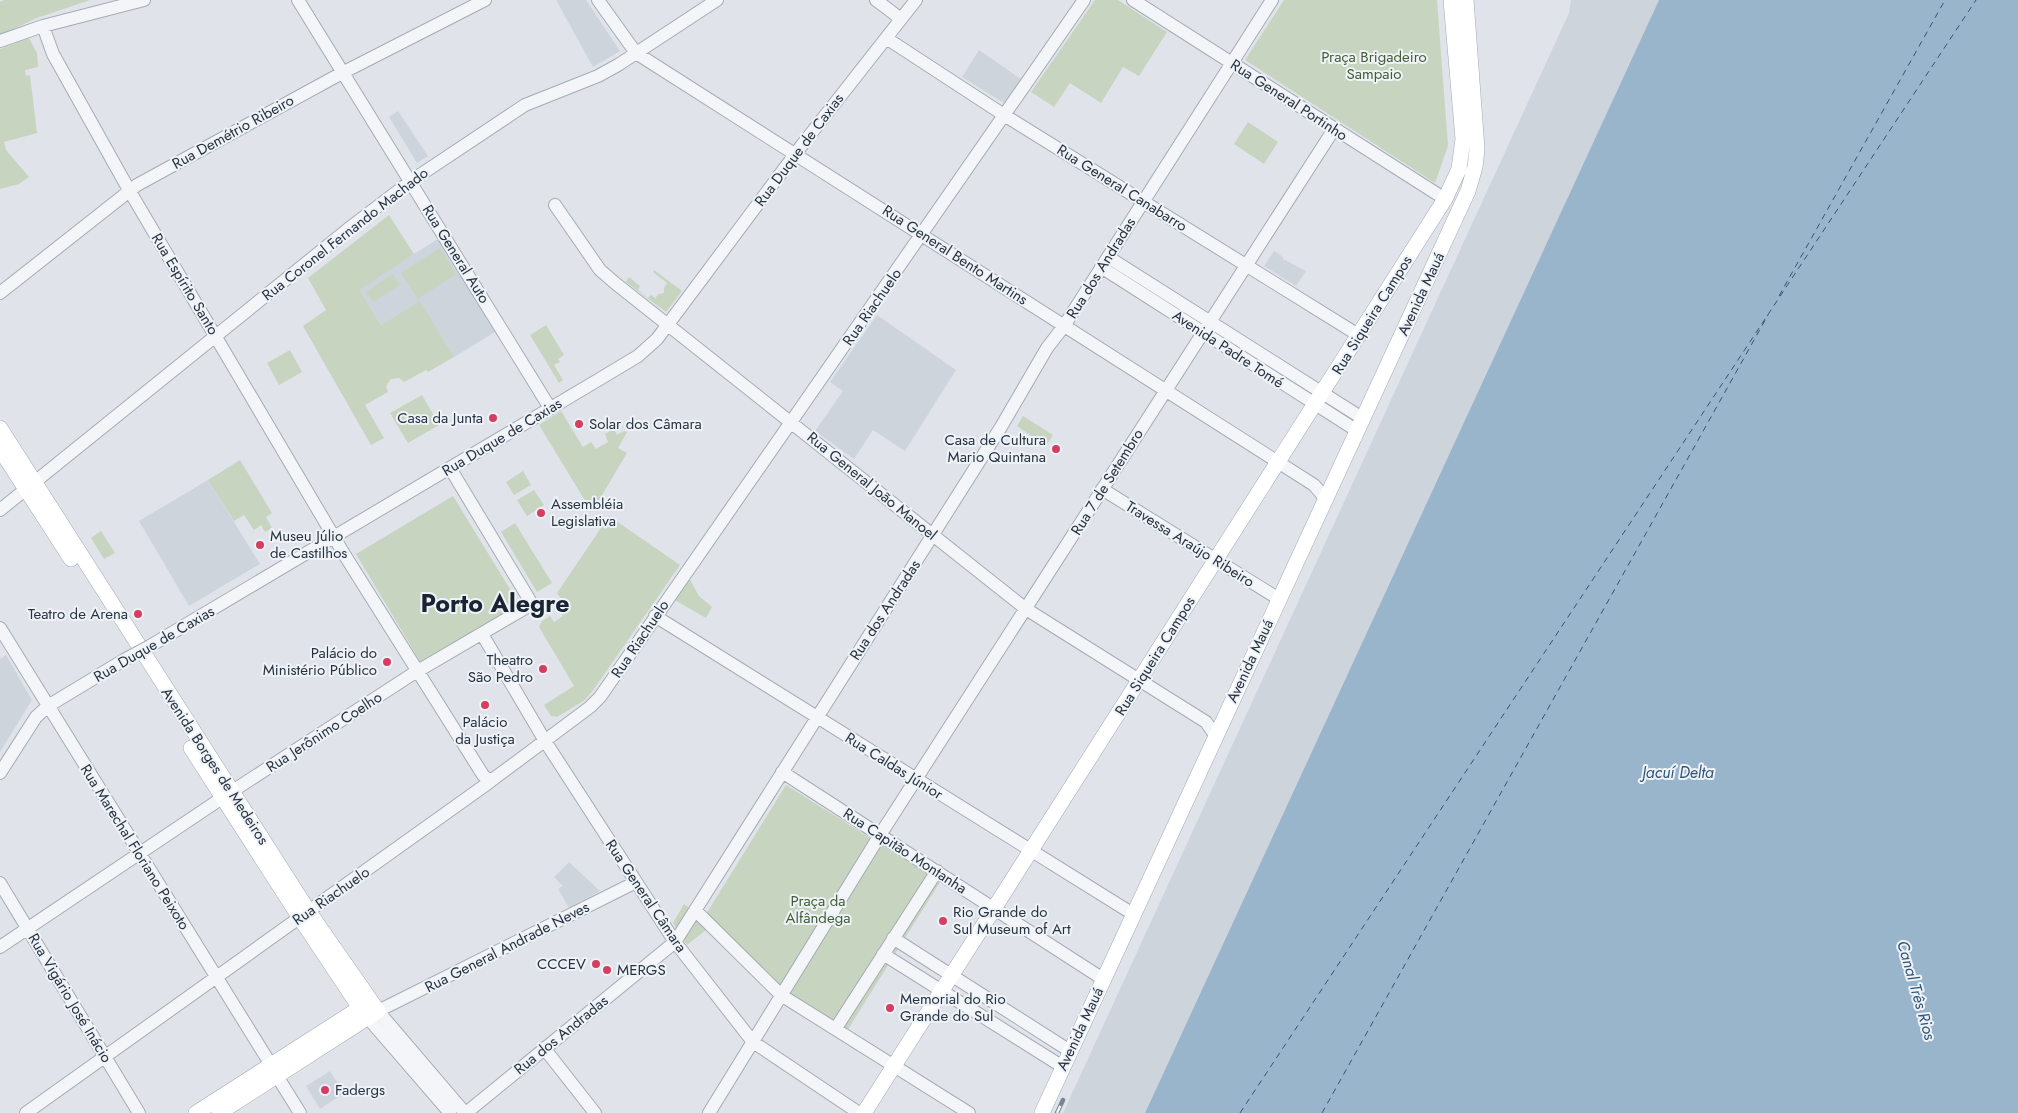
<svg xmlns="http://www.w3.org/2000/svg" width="2018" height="1113" font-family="Jost,sans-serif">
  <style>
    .built { fill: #cdd4dc }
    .green { fill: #c7d4c0 }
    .water { fill: #99b5cc }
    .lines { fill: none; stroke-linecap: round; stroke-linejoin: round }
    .ferry { stroke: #2f5678; stroke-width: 1; stroke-dasharray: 6 5; stroke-linecap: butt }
    .minor-casing { stroke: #a5abb4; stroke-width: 14 }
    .major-casing { stroke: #9eaab6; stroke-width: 16 }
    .minor { stroke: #f3f5f8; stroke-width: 12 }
    .major { stroke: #fff; stroke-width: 15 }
    .rail-casing { stroke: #788594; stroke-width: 4.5 }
    .rail { stroke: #eff3f7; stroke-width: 2.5; stroke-dasharray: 8; stroke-linecap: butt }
    .minor-bridge-casing { stroke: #a5abb4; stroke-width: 14; stroke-linecap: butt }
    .minor-bridge { stroke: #f3f5f8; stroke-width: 12 }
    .poi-dot { fill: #d53e61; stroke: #eff3f7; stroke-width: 2 }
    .labels { text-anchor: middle; stroke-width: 4; stroke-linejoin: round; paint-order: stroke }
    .park-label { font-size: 15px; fill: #3f5e34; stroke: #eff3f7 }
    .street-label { font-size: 15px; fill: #273342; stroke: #eff3f7 }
    .poi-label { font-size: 15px; fill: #273342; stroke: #eff3f7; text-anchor: start }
    .water-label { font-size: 16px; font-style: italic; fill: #2f5678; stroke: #eff3f7 }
    .town-label { font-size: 25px; font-weight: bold; fill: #1a2432; stroke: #eff3f7 }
  </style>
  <rect width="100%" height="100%" fill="#e0e4ea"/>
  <!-- built -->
  <path class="built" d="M556 0H586L620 51 593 67Z
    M1571 0H1659L1145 1113H1063L1569 13Z
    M979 50 1021 79 1004 103 962 77Z
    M398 111 428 156 417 163 389 117Z
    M438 239 495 332 454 357 420 302 381 325 358 289Z
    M1274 251 1283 257V259L1306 271 1296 286 1264 266Z
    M877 315 956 370 905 451 873 430 854 459 815 431 843 391 830 382Z
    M208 480 260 564 189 606 139 521Z
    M6 655 32 700 0 752V659Z
    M569 862 600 891 569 908 558 889 563 886 554 877Z
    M330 1071 344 1093 320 1109 306 1086Z"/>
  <!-- green -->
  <path class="green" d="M4 0H90L37 18 0 35V2Z
    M1095 0H1118L1167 32 1139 76 1123 67 1101 103 1070 83 1054 107 1031 92Z
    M1284 0H1437L1448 146 1435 183 1245 60Z
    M29 38 37 53 38 67 25 70 26 76 30 75 37 133 4 142 6 150 29 177 19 184 0 189V49Z
    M1248 122 1278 142 1264 164 1234 144Z
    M389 215 414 254 359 290 381 325 420 301 454 357 428 372 426 370 404 382 399 378 391 379 386 386 388 392 365 405 384 438 371 445 303 326 326 310 308 278Z
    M440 248 456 274 418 299 401 273Z
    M654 270 682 291 666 312 626 282 629 277 640 286 638 290 648 298 651 295 655 298 659 294 664 293V288L667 283 653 272Z
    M393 274 400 285 373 302 366 292Z
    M546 325 564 355 558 359 560 362 554 365 563 380 559 383 530 335Z
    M290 350 302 372 279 385 267 363Z
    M422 395 439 425 408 443 390 413Z
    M561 411 583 447 591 442 596 449 608 442 605 434 614 429 617 435 624 431 627 432 618 448 627 453 592 512 539 425Z
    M1023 416 1053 435 1046 446 1017 426Z
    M240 460 272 513 266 517 272 528 265 532 261 525 254 530 244 515 234 521 208 480Z
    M523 471 531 485 514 495 506 482Z
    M534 490 544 505 527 516 517 500Z
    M453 496 519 604 421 663 356 554Z
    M609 516 680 565 594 689 585 700 557 717 551 716 544 705 574 686 539 627 542 621 550 616 554 622 563 616 556 603 561 599 557 593Z
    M515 523 552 583 537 592 501 532Z
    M101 531 115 553 104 559 91 538Z
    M689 578 699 596 712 607 706 618 673 599Z
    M786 785 940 882 847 1031 797 1000 711 926 687 945 673 923 684 904 703 919Z"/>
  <!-- water -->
  <path class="water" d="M1659 0H2018V1113H1145Z"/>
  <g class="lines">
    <!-- ferry -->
    <path class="ferry" d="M1779 296 1945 0
      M1240 1113 1976 0
      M1322 1113 1768 315"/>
    <!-- minor casing -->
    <g class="minor-casing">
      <path id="minor" d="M298 0 550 408
        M598 0 636 53 1314 485 1325 498
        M876 0 901 19
        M1133 0 1445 199
        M43 26 53 54 129 190 344 554 483 775 487 779H493
        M886 38 1004 115 1360 336
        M0 41 43 26 144 0
        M555 205 600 270 615 283 1026 609 1206 722 1215 735
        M1108 257 1362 418
        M1101 267 1356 430
        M0 293 137 185 342 73 485 0
        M1102 489 1279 599
        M0 510 352 226 411 181 525 105 598 76 618 65 717 0
        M655 616 1133 914
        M0 628 271 1065
        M482 634 545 741 675 942 753 1042 859 1113
        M150 646 598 380 638 356 657 339 802 145 916 0
        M782 772 1103 979
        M0 773 36 717 48 706 124 660
        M231 792 411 675 532 604 450 468
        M0 883 139 1113
        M695 910 781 995 969 1113
        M893 938 1070 1051
        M0 947 222 798
        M883 954 1063 1067
        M368 1018 450 1113
        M836 1028 937 871
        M544 1048 595 1113
        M277 1076 300 1113
        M26 1113 484 786 590 707 600 697 1084 0
        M465 1113 378 1011 636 882
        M466 1113 675 942 1001 427 1047 348 1064 326 1272 0
        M709 1113 880 835 1334 129"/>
    </g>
    <!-- major casing -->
    <g class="major-casing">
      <path id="major" d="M0 428 309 912 378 1011 219 1113
        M0 449 71 559
        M191 748 300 918 360 1008 196 1113
        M864 1113 1445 199 1459 169 1463 139 1451 0
        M1042 1113 1468 191 1475 167 1477 149 1466 0"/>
    </g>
    <!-- minor -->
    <use href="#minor" class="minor"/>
    <!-- major -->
    <use href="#major" class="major"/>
    <!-- rail casing -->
    <g class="rail-casing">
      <path id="rail" d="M1057 1113 1063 1100"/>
    </g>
    <!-- rail -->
    <use href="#rail" class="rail"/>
    <!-- minor-bridge casing -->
    <g class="minor-bridge-casing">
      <path id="minor-bridge" d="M124 660 150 646"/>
    </g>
    <!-- minor-bridge -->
    <use href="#minor-bridge" class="minor-bridge"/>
  </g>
  <!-- markers -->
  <g class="poi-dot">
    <circle cx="493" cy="418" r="5"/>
    <circle cx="579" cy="424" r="5"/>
    <circle cx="1056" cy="449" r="5"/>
    <circle cx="541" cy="513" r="5"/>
    <circle cx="260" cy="545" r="5"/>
    <circle cx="138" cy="614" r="5"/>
    <circle cx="387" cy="662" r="5"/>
    <circle cx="543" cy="669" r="5"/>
    <circle cx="485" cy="705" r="5"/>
    <circle cx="943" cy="921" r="5"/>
    <circle cx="596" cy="964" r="5"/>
    <circle cx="607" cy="970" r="5"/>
    <circle cx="890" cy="1008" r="5"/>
    <circle cx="325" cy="1090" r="5"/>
  </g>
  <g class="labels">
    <!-- park labels -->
    <g class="park-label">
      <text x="1374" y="62">Praça Brigadeiro<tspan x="1374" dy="17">Sampaio</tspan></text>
      <text x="818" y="906">Praça da<tspan x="818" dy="17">Alfândega</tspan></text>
    </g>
    <!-- street labels -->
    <g class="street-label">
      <text transform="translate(1289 100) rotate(33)" y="5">Rua General Portinho</text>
      <text transform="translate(233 132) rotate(-29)" y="5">Rua Demétrio Ribeiro</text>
      <text transform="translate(799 150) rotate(-53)" y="5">Rua Duque de Caxias</text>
      <text transform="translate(1122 188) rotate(32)" y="5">Rua General Canabarro</text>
      <text transform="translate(345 234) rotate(-38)" y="5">Rua Coronel Fernando Machado</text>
      <text transform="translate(456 254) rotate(58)" y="5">Rua General Auto</text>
      <text transform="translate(955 255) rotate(33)" y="5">Rua General Bento Martins</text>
      <text transform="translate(1101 268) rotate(-58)" y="5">Rua dos Andradas</text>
      <text transform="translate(185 284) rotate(59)" y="5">Rua Espírito Santo</text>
      <text transform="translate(1421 294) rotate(-65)" y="5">Avenida Mauá</text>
      <text transform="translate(872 307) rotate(-55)" y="5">Rua Riachuelo</text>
      <text transform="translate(1372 315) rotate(-58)" y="5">Rua Siqueira Campos</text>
      <text transform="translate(1228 349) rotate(33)" y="5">Avenida Padre Tomé</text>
      <text transform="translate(502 437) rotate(-31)" y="5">Rua Duque de Caxias</text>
      <text transform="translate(1107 482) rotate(-58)" y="5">Rua 7 de Setembro</text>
      <text transform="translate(872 486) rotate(39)" y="5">Rua General João Manoel</text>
      <text transform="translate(1190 544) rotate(32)" y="5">Travessa Araújo Ribeiro</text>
      <text transform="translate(885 610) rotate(-57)" y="5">Rua dos Andradas</text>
      <text transform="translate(640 639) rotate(-56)" y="5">Rua Riachuelo</text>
      <text transform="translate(154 644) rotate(-30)" y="5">Rua Duque de Caxias</text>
      <text transform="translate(1155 656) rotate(-58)" y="5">Rua Siqueira Campos</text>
      <text transform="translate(1250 661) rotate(-65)" y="5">Avenida Mauá</text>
      <text transform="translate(324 732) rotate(-33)" y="5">Rua Jerônimo Coelho</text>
      <text transform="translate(215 766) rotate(57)" y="5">Avenida Borges de Medeiros</text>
      <text transform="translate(894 766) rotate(32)" y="5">Rua Caldas Júnior</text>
      <text transform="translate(135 847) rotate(58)" y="5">Rua Marechal Floriano Peixoto</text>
      <text transform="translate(905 851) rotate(33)" y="5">Rua Capitão Montanha</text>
      <text transform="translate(331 896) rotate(-35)" y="5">Rua Riachuelo</text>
      <text transform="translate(646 896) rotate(56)" y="5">Rua General Câmara</text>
      <text transform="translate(507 947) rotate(-27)" y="5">Rua General Andrade Neves</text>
      <text transform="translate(70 998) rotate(59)" y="5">Rua Vigário José Inácio</text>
      <text transform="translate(1080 1029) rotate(-65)" y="5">Avenida Mauá</text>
      <text transform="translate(561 1035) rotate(-39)" y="5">Rua dos Andradas</text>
    </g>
    <!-- poi labels -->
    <g class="poi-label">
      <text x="483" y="423" text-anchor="end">Casa da Junta</text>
      <text x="589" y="429">Solar dos Câmara</text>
      <text x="1046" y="445" text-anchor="end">Casa de Cultura<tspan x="1046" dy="17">Mario Quintana</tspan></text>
      <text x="551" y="509">Assembléia<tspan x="551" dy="17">Legislativa</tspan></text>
      <text x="270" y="541">Museu Júlio<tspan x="270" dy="17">de Castilhos</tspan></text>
      <text x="128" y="619" text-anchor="end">Teatro de Arena</text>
      <text x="377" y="658" text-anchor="end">Palácio do<tspan x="377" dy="17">Ministério Público</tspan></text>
      <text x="533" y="665" text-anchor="end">Theatro<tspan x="533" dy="17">São Pedro</tspan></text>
      <text x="485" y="727" text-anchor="middle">Palácio<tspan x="485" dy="17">da Justiça</tspan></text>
      <text x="953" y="917">Rio Grande do<tspan x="953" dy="17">Sul Museum of Art</tspan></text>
      <text x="586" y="969" text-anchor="end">CCCEV</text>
      <text x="617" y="975">MERGS</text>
      <text x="900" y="1004">Memorial do Rio<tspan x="900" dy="17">Grande do Sul</tspan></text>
      <text x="335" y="1095">Fadergs</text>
    </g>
    <!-- water labels -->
    <g class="water-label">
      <text x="1678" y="778">Jacuí Delta</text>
      <text transform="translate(1917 990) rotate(74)" y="6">Canal Três Rios</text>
    </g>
    <!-- town labels -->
    <g class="town-label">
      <text x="495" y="612">Porto Alegre</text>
    </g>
  </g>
</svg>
